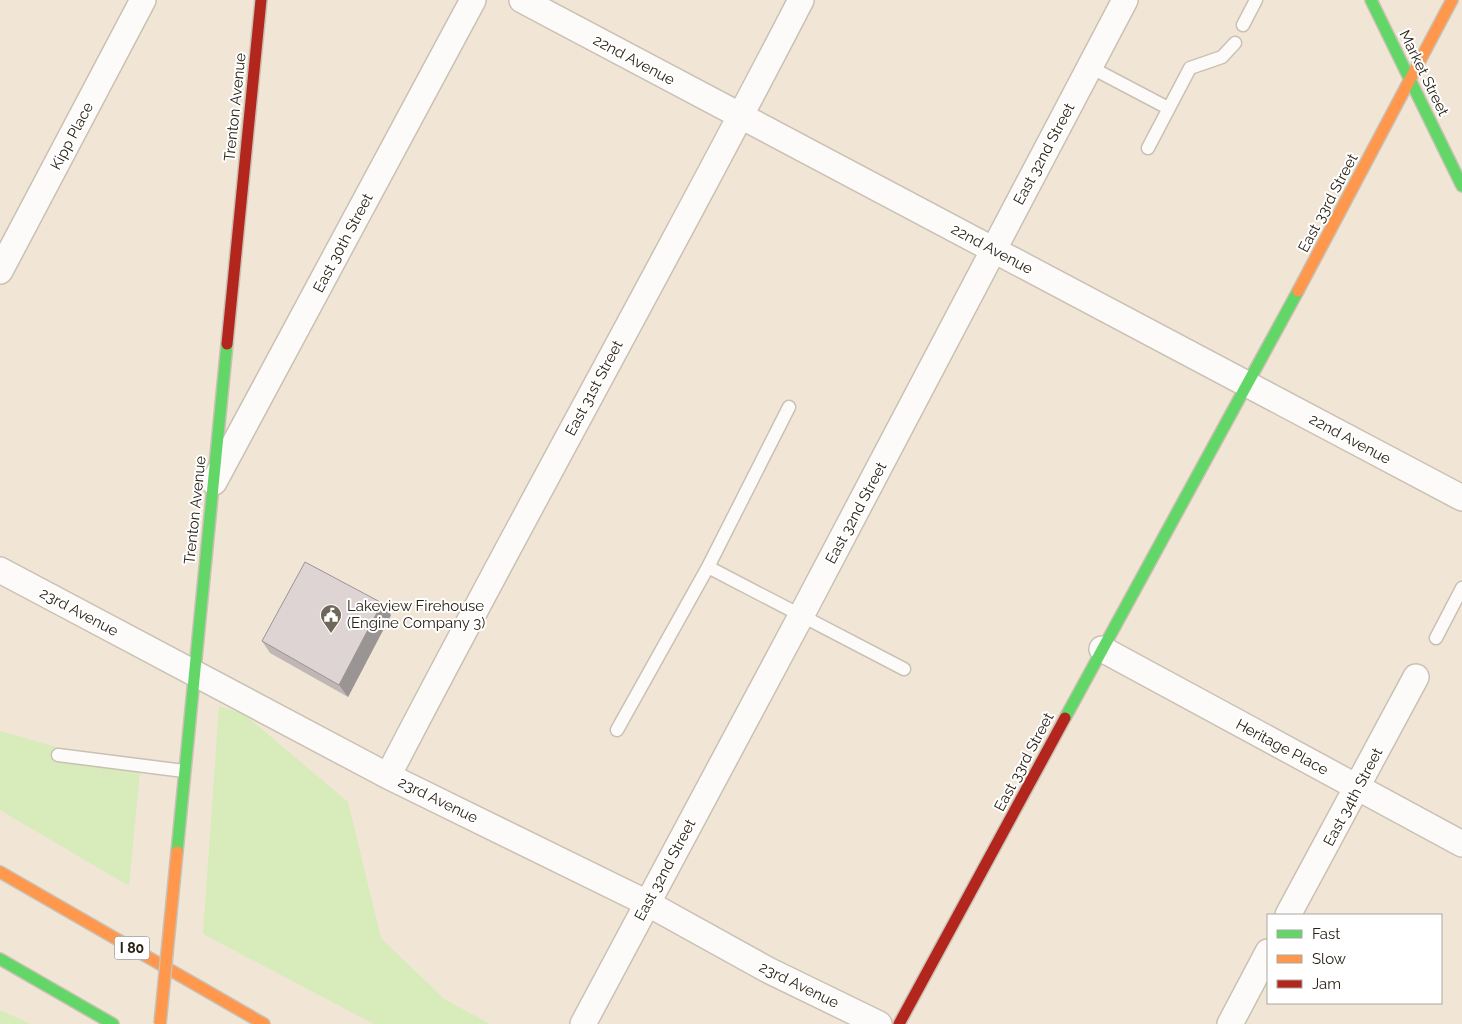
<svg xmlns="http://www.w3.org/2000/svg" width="1462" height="1024" font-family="Raleway,sans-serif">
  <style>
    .green { fill: #d7ebbb }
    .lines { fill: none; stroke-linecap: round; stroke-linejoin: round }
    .lane-casing { stroke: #cac1b4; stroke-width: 15 }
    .street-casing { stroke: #cac1b4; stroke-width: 28 }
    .fast-casing { stroke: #cac1b4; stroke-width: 14 }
    .slow-casing { stroke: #cac1b4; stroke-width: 14 }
    .jam-casing { stroke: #cac1b4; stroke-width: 14 }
    .lane { stroke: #fdfbf9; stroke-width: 12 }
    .street { stroke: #fdfbf9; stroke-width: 25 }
    .fast { stroke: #63d668; stroke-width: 11 }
    .slow { stroke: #ff974d; stroke-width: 11 }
    .jam { stroke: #b3261e; stroke-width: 11 }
    .slow-bridge-casing { stroke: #cac1b4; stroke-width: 14; stroke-linecap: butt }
    .slow-bridge { stroke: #ff974d; stroke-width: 11 }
    .wall { fill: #bfb6b5 }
    .shaded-wall { fill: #9b9494 }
    .building { fill: #ded4d3; stroke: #9b9494 }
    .labels { text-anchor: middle; stroke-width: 4; stroke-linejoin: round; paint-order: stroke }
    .shield { fill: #fff; stroke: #69645c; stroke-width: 1 }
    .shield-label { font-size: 14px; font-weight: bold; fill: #292216 }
    .street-label { font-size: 15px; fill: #292216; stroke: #fff }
    .poi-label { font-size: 15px; fill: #292216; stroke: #fff; text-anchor: start }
  </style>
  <rect width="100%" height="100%" fill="#f1e6d5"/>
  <!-- green -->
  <path class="green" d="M219 706 244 714 348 802 381 938 444 999 490 1024H374L203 934Z
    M0 731 140 771 129 886 0 810Z
    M0 1010 31 1024H0Z"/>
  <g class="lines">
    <!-- lane casing -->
    <g class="lane-casing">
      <path id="lane" d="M1243 25 1256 0
        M1090 67 1168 108
        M1148 148 1190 68 1222 57 1235 43
        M789 407 708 567 904 669
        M1436 638 1462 588
        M617 730 708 567
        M58 755 184 771"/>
    </g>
    <!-- street casing -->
    <g class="street-casing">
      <path id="street" d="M522 0 1462 498
        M0 271 143 0
        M214 482 473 0
        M0 570 388 776 647 903 768 970 879 1024
        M1102 649 1462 844
        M388 776C523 515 667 260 801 0
        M1288 915 1416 677
        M583 1024 801 616 1125 0
        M1230 1024 1268 952"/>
    </g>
    <!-- fast casing -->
    <g class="fast-casing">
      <path id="fast" d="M1371 0 1462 186
        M1065 718 1298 291
        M177 852 227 344
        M0 959 113 1024"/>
    </g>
    <!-- slow casing -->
    <g class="slow-casing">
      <path id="slow" d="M1298 291 1452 0
        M0 872 264 1024"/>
    </g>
    <!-- jam casing -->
    <g class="jam-casing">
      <path id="jam" d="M227 344 261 0
        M899 1024 1065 718"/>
    </g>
    <!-- lane -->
    <use href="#lane" class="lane"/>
    <!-- street -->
    <use href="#street" class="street"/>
    <!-- fast -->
    <use href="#fast" class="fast"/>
    <!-- slow -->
    <use href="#slow" class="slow"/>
    <!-- jam -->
    <use href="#jam" class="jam"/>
    <!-- slow-bridge casing -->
    <g class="slow-bridge-casing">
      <path id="slow-bridge" d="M160 1024 177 852"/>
    </g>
    <!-- slow-bridge -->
    <use href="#slow-bridge" class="slow-bridge"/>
  </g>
  <!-- wall -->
  <path class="wall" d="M391 615 348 697 270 653 262 641Z"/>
  <!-- shaded-wall -->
  <path class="shaded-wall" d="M382 603 391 615 348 697 339 685Z"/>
  <!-- building -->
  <path class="building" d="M305 562 382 603 339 685 262 641Z"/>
  <!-- icons -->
  <defs>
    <g id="civic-pin" transform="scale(1.125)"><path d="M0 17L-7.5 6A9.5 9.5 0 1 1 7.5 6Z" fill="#6f6759" stroke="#fff"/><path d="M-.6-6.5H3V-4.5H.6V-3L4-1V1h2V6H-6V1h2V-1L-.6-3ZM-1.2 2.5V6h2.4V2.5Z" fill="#fff"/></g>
  </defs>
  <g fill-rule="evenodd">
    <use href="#civic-pin" x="331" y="615"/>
  </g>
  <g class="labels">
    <!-- shield labels -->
    <rect class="shield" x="114.5" y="936.5" width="35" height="23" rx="4"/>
    <g class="shield-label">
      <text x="132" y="953">I 80</text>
    </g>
    <!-- street labels -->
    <g class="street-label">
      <text transform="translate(634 60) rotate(28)" y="5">22nd Avenue</text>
      <text transform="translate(1424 73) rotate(64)" y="5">Market Street</text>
      <text transform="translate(235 107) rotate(-84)" y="5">Trenton Avenue</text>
      <text transform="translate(72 136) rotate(-62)" y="5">Kipp Place</text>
      <text transform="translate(1044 154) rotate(-62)" y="5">East 32nd Street</text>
      <text transform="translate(1328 203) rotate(-62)" y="5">East 33rd Street</text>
      <text transform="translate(343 243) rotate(-62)" y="5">East 30th Street</text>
      <text transform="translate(992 249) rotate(28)" y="5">22nd Avenue</text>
      <text transform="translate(594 388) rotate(-62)" y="5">East 31st Street</text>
      <text transform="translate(1350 439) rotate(28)" y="5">22nd Avenue</text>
      <text transform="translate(195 510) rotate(-84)" y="5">Trenton Avenue</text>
      <text transform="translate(856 513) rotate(-62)" y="5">East 32nd Street</text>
      <text transform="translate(79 612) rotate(28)" y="5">23rd Avenue</text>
      <text transform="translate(1282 747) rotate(28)" y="5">Heritage Place</text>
      <text transform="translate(1024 762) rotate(-62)" y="5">East 33rd Street</text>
      <text transform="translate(1353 797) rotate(-62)" y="5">East 34th Street</text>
      <text transform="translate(438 800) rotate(26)" y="5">23rd Avenue</text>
      <text transform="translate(665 870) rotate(-62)" y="5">East 32nd Street</text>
      <text transform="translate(799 985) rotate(26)" y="5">23rd Avenue</text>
    </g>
    <!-- poi labels -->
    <g class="poi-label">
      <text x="347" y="611">Lakeview Firehouse<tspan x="347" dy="17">(Engine Company 3)</tspan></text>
    </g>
  </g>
  <!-- legend -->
  <rect x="1267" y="914" width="175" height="90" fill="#ffffff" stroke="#a9a7a2"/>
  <rect x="1277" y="930" width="25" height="8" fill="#63d668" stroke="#a9a7a2"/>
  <text x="1312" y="939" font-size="15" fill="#292216">Fast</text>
  <rect x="1277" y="955" width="25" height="8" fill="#ff974d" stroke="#a9a7a2"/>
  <text x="1312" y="964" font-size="15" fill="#292216">Slow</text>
  <rect x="1277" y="980" width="25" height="8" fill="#b3261e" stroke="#a9a7a2"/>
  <text x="1312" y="989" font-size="15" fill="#292216">Jam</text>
</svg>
